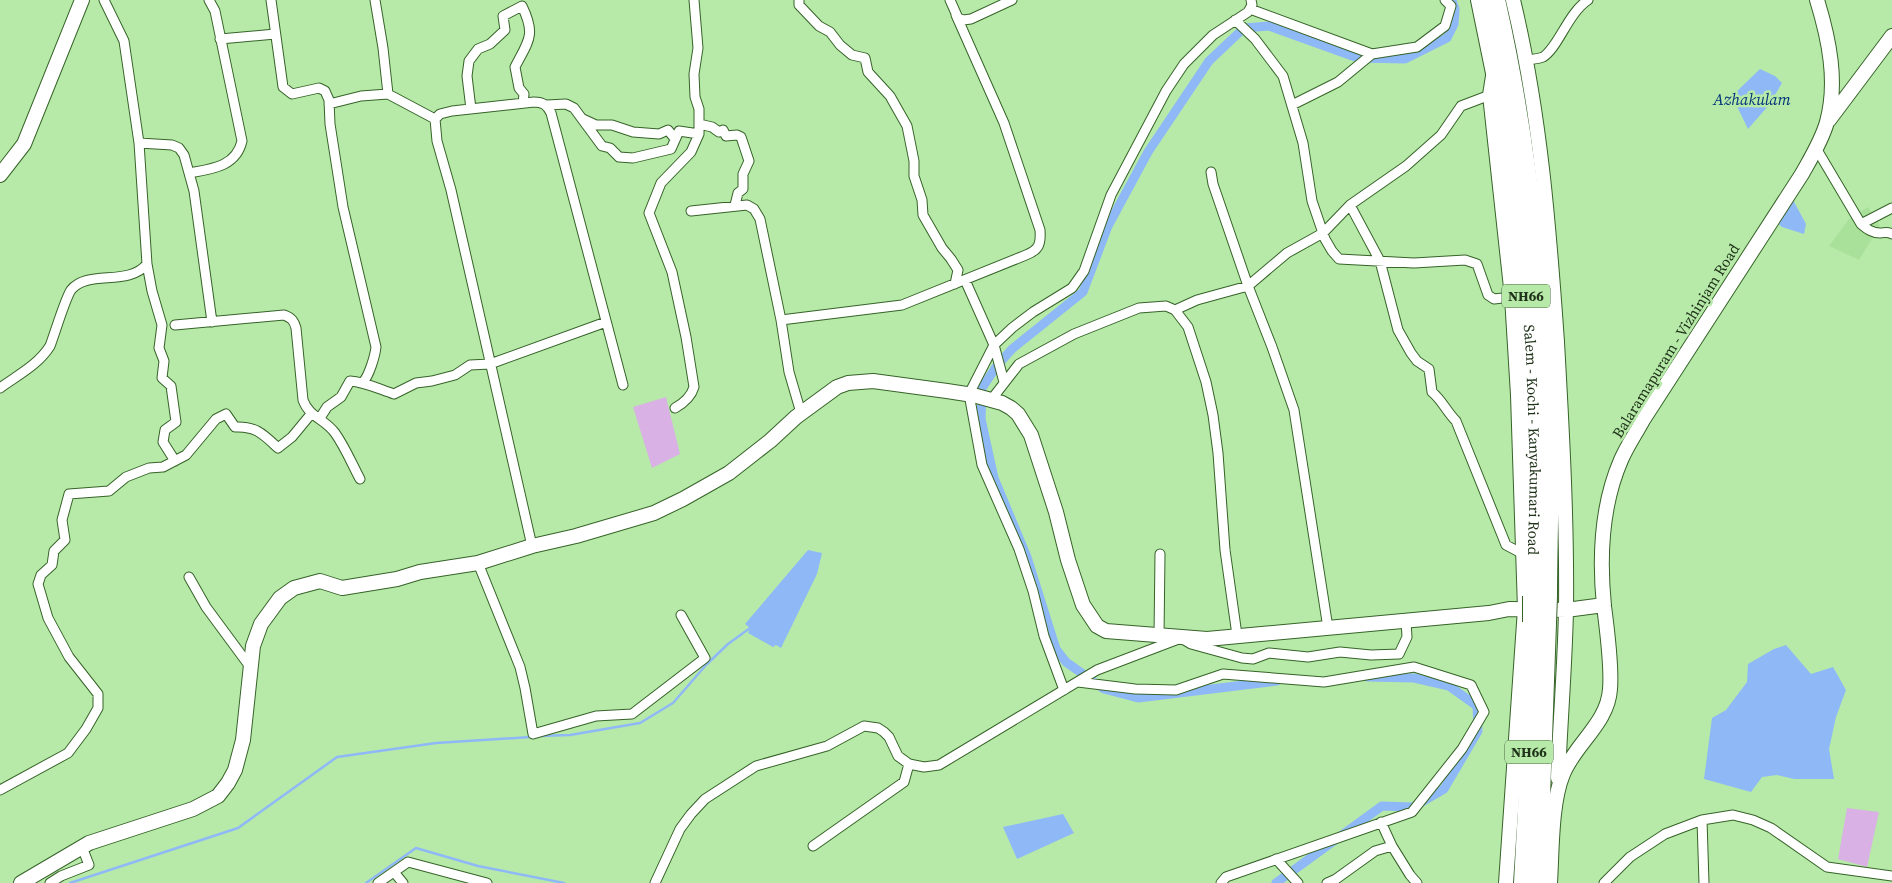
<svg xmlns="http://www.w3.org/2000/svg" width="1892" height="883" font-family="'Source Serif 4',serif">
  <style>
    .built { fill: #aae19a }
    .green { fill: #d9b1e4 }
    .water { fill: #8fb8f7 }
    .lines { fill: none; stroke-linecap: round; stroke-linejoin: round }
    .stream { stroke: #8fb8f7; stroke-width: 2.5 }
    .canal { stroke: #8fb8f7; stroke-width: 9 }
    .street-casing { stroke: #366328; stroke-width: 11 }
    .secondary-casing { stroke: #366328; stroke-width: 16 }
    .highway-casing { stroke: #366328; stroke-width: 20 }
    .street { stroke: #fff; stroke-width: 9 }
    .secondary { stroke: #fff; stroke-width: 14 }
    .highway { stroke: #fff; stroke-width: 18 }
    .highway-bridge-casing { stroke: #366328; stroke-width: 20; stroke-linecap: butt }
    .highway-bridge { stroke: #fff; stroke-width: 18 }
    .labels { text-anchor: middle; stroke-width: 5; stroke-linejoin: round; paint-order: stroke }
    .shield { fill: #b7eaa9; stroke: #4d6a45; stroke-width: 1 }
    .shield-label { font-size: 14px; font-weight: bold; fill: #20331a }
    .street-label { font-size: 15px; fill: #20331a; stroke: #b7eaa9 }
    .water-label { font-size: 16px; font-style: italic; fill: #003379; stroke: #b7eaa9 }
  </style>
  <rect width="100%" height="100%" fill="#b7eaa9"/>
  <!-- built -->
  <path class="built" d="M1868 207 1880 226 1859 260 1829 246 1849 219Z"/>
  <!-- green -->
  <path class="green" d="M666 397 680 454 652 468 633 407Z
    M1847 808 1879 812 1867 867 1838 859Z"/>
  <!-- water -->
  <path class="water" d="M1760 69 1775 76 1782 83 1769 105 1748 129 1732 96Z
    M1793 200 1806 224 1804 234 1782 227 1777 223Z
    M808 550 822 553 817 574 781 648 776 645 773 647 748 633 750 628 745 624Z
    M1786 645 1811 674 1833 667 1846 690 1836 717 1829 749 1834 779H1794L1777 775 1762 777 1751 792 1704 779 1712 718 1726 710 1747 682 1748 664 1774 649Z
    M1063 814 1074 833 1017 859 1003 827Z"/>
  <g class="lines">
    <!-- stream -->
    <path class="stream" d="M539 736 570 735 640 723 673 703 706 665 728 644 750 628
      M70 883 238 828 337 757 436 743 531 737
      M366 883 416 848 478 866 564 883"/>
    <!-- canal -->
    <path class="canal" d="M1277 681 1138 698 1104 689 1066 662 1056 649 1027 557 994 478 981 419 982 388 996 367 1012 349 1083 292 1108 226 1148 152 1209 61 1244 28 1269 26 1358 58 1405 59 1447 38 1454 24 1455 9 1452 0
      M1276 883 1382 806 1413 807 1444 789 1478 731 1477 706 1449 686 1414 678 1367 677"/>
    <!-- street casing -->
    <g class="street-casing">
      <path id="street" d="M271 0 283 87 292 94 319 88 325 91 329 100 330 124 343 207 376 347C375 356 369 376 363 382
        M375 0 383 48 388 94
        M799 0V5L819 26 830 32 840 45 852 55 865 58 868 72 890 96 907 126 914 161V176L922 200 923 215 942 248 951 259 958 270 955 284
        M950 0 958 18 963 20 971 19 1012 0
        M1250 9 1372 54 1417 47 1445 26 1451 6 1445 0
        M1235 20 1255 39 1283 76 1303 143 1312 201 1325 239 1332 251 1339 259 1414 263 1465 260 1477 264 1488 295 1494 299 1512 297
        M220 39 275 34
        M1527 60C1532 59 1538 59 1543 57 1558 48 1568 13 1588 0
        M329 104 361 96 388 94 435 119
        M547 105 566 104 574 108 602 146 610 148 619 157 633 158 671 149 679 131 699 134
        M1292 105 1338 82 1372 54
        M471 109 467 76 469 61 478 49 490 44 505 30 503 16 522 6C536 35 529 40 515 67L519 88 524 94 523 103
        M583 119 596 125H612L633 132 659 134 668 130 675 139
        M699 124 712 127 719 132 723 130 726 136 737 135 741 137 749 161 743 174V189L738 193 735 205
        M139 143 172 145 179 148 184 155 194 191 212 322
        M1816 148 1861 224C1867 229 1872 233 1880 233 1885 233 1887 231 1892 234
        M1211 172 1213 184 1248 286 1272 347 1294 410 1328 628
        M189 173C211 169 236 167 242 141L215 11 209 0
        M1350 205 1380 261 1398 330 1411 353 1417 361 1429 369 1432 392C1442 400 1446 411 1456 421L1506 545 1523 554
        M691 211 747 205 754 209 760 219 781 320 789 372 801 413
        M1861 224 1892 208
        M147 264 152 291 162 325 159 348 164 361 162 378 171 386 176 422 165 430 163 442 175 461
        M965 280 994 345 1004 382
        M1175 310 1197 300 1248 286 1287 253 1323 233 1350 205 1406 166 1441 135 1461 106 1490 95
        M781 320 902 305 1026 255C1039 250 1041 244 1040 230L1004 123 956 15
        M175 325 284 315C292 318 294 321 296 328L303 400C309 417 325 419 335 433 345 447 352 464 360 479
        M0 388C18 375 38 365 50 346 55 333 65 299 71 290 88 269 128 287 147 264L139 143 124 41 104 0
        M991 400 1019 364 1074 334 1139 308 1166 306 1175 310 1188 327 1206 382 1213 415 1218 453 1225 550 1237 635
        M675 408C684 403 691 397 694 387L686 337 672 272 649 213 661 183 691 152 699 134V109L695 97 694 74 698 48 694 0
        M320 418 327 407 341 397 350 381C365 382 379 389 394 394L416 383 432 381 455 375 470 365 490 364 606 322
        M532 546 451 190 437 141 435 119 440 114 452 111 534 102C543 102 547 105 551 113L623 385
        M478 563 520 667 525 688 533 734 596 716 632 714 705 658 681 615
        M189 577 206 607 251 668
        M1159 636 1160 554
        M1078 682 1135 689 1176 690 1223 674 1324 682 1414 667 1471 685 1484 712 1462 749 1412 812 1226 877 1221 883
        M1064 690 1044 636 1033 591 1019 549 982 465 969 394 994 345 1012 328 1033 312 1072 288 1084 271 1111 195 1166 91 1184 64 1213 35 1248 12 1252 5 1251 0
        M0 790 68 753 86 729 98 708V694L69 657 48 618 38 584 41 575 52 565 54 551 65 540 62 520 69 494 109 491 126 477 149 468 163 467 186 455 216 419 226 414 235 427C256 426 263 434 278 448L292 437 311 414
        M1702 820 1704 883
        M813 846 904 782 909 764
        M1392 846 1410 875 1417 883
        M1276 859 1298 883
        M394 872 403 883
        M50 883 61 876 89 865 82 847
        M378 883 408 862 487 883
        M655 883 680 829 691 814 705 799 756 766 827 746 864 726 878 728 884 732 889 737 898 756 909 764 924 767 939 765 1097 670 1181 638 1191 644 1242 658 1253 659 1269 653 1308 657 1340 652 1371 655 1399 654 1407 637 1406 621
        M1327 883 1336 879 1375 851 1392 846 1381 822
        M1604 883 1630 857 1665 834 1702 820 1733 815 1753 820 1771 828 1827 867 1892 876"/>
    </g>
    <!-- secondary casing -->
    <g class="secondary-casing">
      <path id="secondary" d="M1513 0C1540 112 1549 227 1557 342 1562 431 1567 520 1566 609 1565 665 1560 722 1558 778
        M1493 76 1490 95 1512 297 1518 395 1525 609 1506 883
        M1829 120 1892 36
        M0 175 24 144 82 0
        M21 883 89 843 193 809 218 796 228 783 235 770 243 740 253 646 261 624 280 598 294 588 320 581 342 588 397 579 420 572 478 563 532 546 576 536 654 513 683 499 729 473 770 441 796 417 837 387 848 383 873 381 947 391 973 395 1002 403 1011 408 1018 414 1031 435 1056 512 1068 560 1083 605 1097 626 1106 631 1207 639 1489 613 1509 609 1566 610 1604 605
        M1550 883C1552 851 1551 803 1563 774 1575 744 1608 723 1610 689 1612 665 1607 630 1604 606 1599 556 1601 506 1621 460 1627 446 1636 433 1643 420L1802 174C1811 158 1822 140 1827 122 1838 82 1829 39 1817 0"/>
    </g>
    <!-- highway casing -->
    <g class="highway-casing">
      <g id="highway">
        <path id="s1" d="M1480 0 1511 151 1523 257 1531 353 1535 470 1532 596"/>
        <path d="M1496 0C1531 153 1545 310 1549 467 1550 509 1548 553 1548 596"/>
        <path d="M1523 883 1527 809 1532 622"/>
        <path d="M1538 883 1547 623"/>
      </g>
    </g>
    <!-- street -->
    <use href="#street" class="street"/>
    <!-- secondary -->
    <use href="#secondary" class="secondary"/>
    <!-- highway -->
    <use href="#highway" class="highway"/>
    <!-- highway-bridge casing -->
    <g class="highway-bridge-casing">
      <path id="highway-bridge" d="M1532 622V596
        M1547 623 1548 596"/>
    </g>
    <!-- highway-bridge -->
    <use href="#highway-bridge" class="highway-bridge"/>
  </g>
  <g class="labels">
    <!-- shield labels -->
    <g class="shield">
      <rect x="1502" y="284.5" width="48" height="23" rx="4"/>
      <rect x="1505" y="740.5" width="48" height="23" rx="4"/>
    </g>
    <g class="shield-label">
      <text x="1526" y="301">NH66</text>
      <text x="1529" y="757">NH66</text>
    </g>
    <!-- street labels -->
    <g class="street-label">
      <text transform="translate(1676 341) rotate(-58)" y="5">Balaramapuram - Vizhinjam Road</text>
      <text dy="5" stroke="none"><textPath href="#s1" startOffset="444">Salem - Kochi - Kanyakumari Road</textPath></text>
    </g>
    <!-- water labels -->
    <g class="water-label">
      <text x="1752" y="105">Azhakulam</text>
    </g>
  </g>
</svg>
